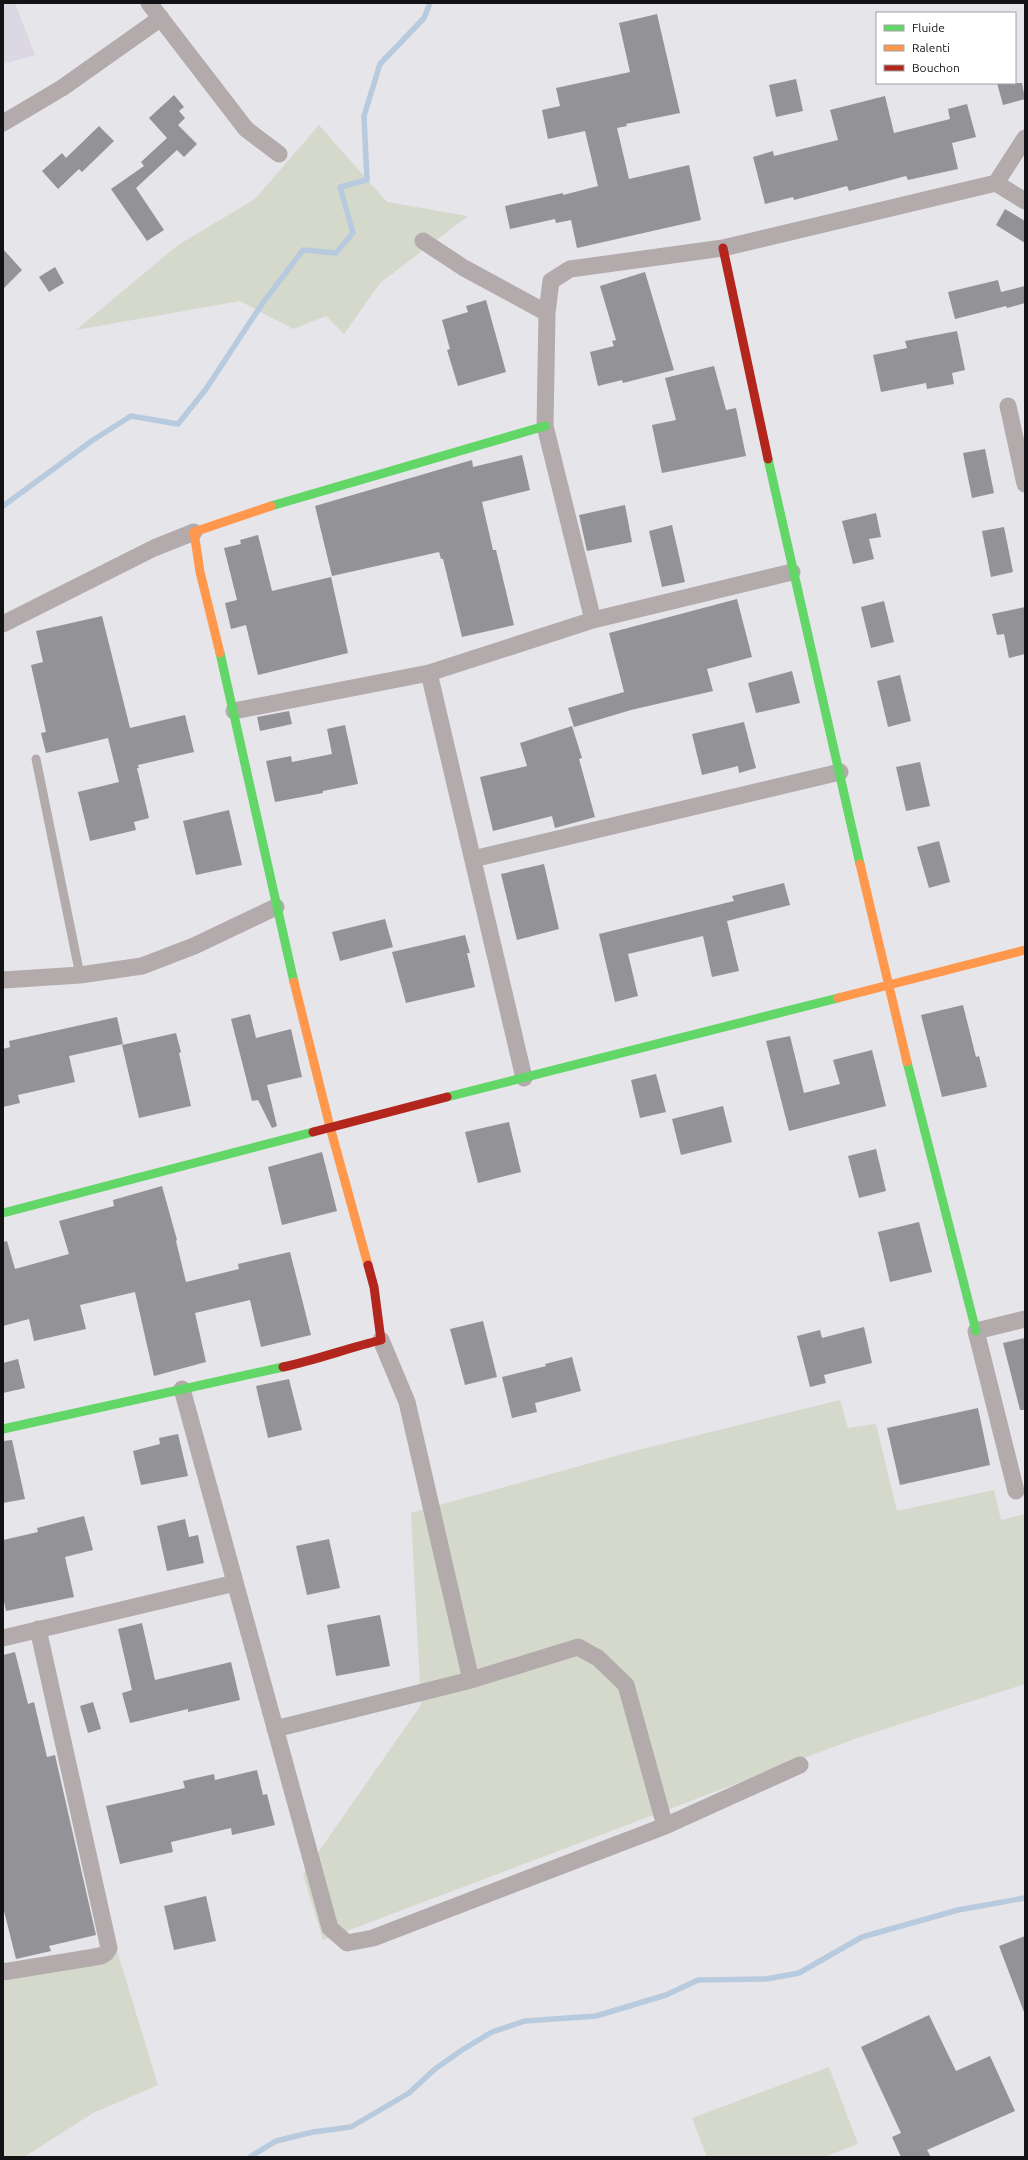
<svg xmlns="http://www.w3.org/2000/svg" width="1028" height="2160" font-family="Ubuntu,sans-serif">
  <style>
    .built { fill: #dbd8e4 }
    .green { fill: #d4d9cb }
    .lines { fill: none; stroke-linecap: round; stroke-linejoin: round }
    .stream { stroke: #b8cadd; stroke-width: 5.5 }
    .building { fill: #939296 }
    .lane { stroke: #b3aaab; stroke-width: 9 }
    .street { stroke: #b3aaab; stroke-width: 17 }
    .fast { stroke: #63d668; stroke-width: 9 }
    .slow { stroke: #ff974d; stroke-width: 9 }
    .jam { stroke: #b3261e; stroke-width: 9 }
  </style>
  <rect width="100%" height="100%" fill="#e6e5ea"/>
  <!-- built -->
  <path class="built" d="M3 3H15L35 55 3 64Z"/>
  <!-- green -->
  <path class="green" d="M319 125 387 202 468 216 380 283 344 334 326 316 293 329 240 301 76 330 178 245 255 199Z
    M840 1400 848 1428 876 1424 897 1511 994 1490 1001 1520 1025 1514V1684L857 1738 323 1940 303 1874 421 1705 411 1513 630 1452Z
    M114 1941 158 2085 93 2113 24 2157H3V1981Z
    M829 2067 858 2144 824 2157H707L692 2118Z"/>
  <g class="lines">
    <!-- stream -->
    <path class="stream" d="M3 506 93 440 131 416 178 424 206 389 262 304 303 250 336 253 353 233 340 187 367 180 364 116 380 64 424 18 430 3
      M250 2157 276 2141 313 2132 351 2127 409 2093 435 2069 462 2050 492 2032 525 2021 596 2016 666 1995 698 1980 766 1979 799 1973 862 1937 958 1910 1025 1898"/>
  </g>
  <!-- building -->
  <path class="building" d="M657 14 680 113 626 124 627 126 617 128 629 179 689 165 701 220 577 248 571 220 556 223 555 219 510 229 505 206 563 193V195L598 186 585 131 548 139 542 110 560 106 556 88 630 72 619 23Z
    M796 79 803 111 776 117 769 85Z
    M997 83H1022L1025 99 1003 105Z
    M174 95 184 107 179 111 185 118 178 125 197 144 184 157 177 150 136 188 164 230 147 241 111 189 144 166 141 162 167 138 149 118Z
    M885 96 894 133 950 119 948 109 967 104 976 137 952 143 958 169 908 180 906 176 849 191 847 186 794 200 793 197 765 204 753 157 773 151 774 156 838 140 830 110Z
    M99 126 114 141 82 172 79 169 58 189 42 171 62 153 66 158Z
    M1005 209 1025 221V243L996 225Z
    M3 249 22 270 3 289Z
    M55 267 64 283 49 292 39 277Z
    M645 272 674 370 623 383 622 380 598 386 590 352 614 346 612 341 616 340 600 286Z
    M998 280 1001 292 1025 286V303L1007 308 1006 306 955 319 948 292Z
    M486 300 506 372 458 386 447 350 450 349 442 320 468 312 466 306Z
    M957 331 965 370 952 373 954 384 927 389 926 383 881 392 873 355 907 348 905 341Z
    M714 366 726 410 736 408 746 456 662 473 652 425 676 420 665 378Z
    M985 449 994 493 972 498 963 453Z
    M522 455 530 490 482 502 493 550H496L514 625 462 637 443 559H441L439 552 332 576 315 506 472 460 473 467Z
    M625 505 632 542 587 551 579 515Z
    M876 513 881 537 869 539 874 559 853 564 842 521Z
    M672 525 685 582 662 587 649 531Z
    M1004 527 1013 572 991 577 982 531Z
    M258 535 272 591 331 577 348 653 258 675 246 625 231 629 225 603 237 600 224 548 241 544 240 540Z
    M737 599 752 657 707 669 713 691 631 710 574 727 568 708 624 692 609 633Z
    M884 601 894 642 871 648 861 607Z
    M1025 607V654L1009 658 1004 634 997 635 992 614Z
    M102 616 130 728 185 715 194 752 138 765 139 768H137L149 818 134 822 136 830 90 841 78 792 119 782 108 738 46 753 41 733 46 732 31 665 43 662 36 631Z
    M792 671 800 703 756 713 748 683Z
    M900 675 911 721 888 727 877 681Z
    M289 711 292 724 260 731 257 717Z
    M744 722 756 768 739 773 738 766 702 775 692 734Z
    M345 725 358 784 323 791V793L275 802 266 761 291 756 292 762 332 754 327 729Z
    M572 726 582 758 579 759 595 817 555 828 552 816 493 831 480 777 527 766 520 743Z
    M920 762 930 806 906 811 896 767Z
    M229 810 242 865 196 875 183 821Z
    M939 841 950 882 929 888 917 847Z
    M544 864 559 929 517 940 501 874Z
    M784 883 790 905 727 921 739 971 712 977 703 936 628 954 638 996 615 1002 599 934 734 901 732 896Z
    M385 919 393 947 340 961 332 932Z
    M465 935 470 953H467L475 987 406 1003 392 952Z
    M963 1005 976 1057 979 1056 987 1087 942 1097 921 1015Z
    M250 1014 256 1038 291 1029 302 1077 267 1085 277 1126 272 1128 258 1100 252 1101 231 1019Z
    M117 1017 123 1044 69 1056 75 1082 18 1095 20 1103 3 1107V1049L10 1047 9 1041Z
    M176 1033 181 1052 179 1053 191 1106 139 1118 122 1045Z
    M790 1036 804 1093 840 1084 833 1060 872 1050 886 1106 789 1131 766 1041Z
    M656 1074 666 1112 640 1118 631 1080Z
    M723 1106 732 1142 681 1155 672 1119Z
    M509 1122 521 1172 478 1183 465 1132Z
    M876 1149 886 1191 859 1198 848 1156Z
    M322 1152 337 1211 282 1225 268 1167Z
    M162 1186 177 1240 176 1241 186 1282 239 1269 238 1264 290 1252 311 1335 261 1347 250 1300 195 1313 206 1362 154 1376 135 1292 80 1305 86 1329 34 1341 29 1319 3 1326V1242L7 1241 15 1269 69 1254 59 1221 114 1206 113 1200Z
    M919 1222 932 1272 890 1282 878 1232Z
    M483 1321 497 1377 465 1385 450 1329Z
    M864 1327 872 1363 824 1375 826 1383 810 1387 797 1336 820 1330 822 1338Z
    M1025 1338V1410H1020L1003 1343Z
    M572 1357 581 1391 535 1403 537 1412 512 1418 502 1377 546 1366 545 1364Z
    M18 1359 25 1388 3 1393V1363Z
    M289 1379 302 1430 268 1438 256 1386Z
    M978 1408 990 1465 900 1485 887 1428Z
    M178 1434 188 1476 141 1485 133 1451 160 1444 159 1438Z
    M12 1440 25 1499 3 1503V1441Z
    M84 1516 93 1550 65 1557 74 1597 6 1611 3 1597V1540L38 1532 37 1528Z
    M185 1519 189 1537 198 1535 204 1563 167 1571 157 1526Z
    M329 1539 340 1588 307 1595 296 1546Z
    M380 1615 390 1666 336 1676 327 1625Z
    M142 1623 155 1680 231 1662 240 1700 188 1712V1709L130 1723 122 1693 132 1690 118 1629Z
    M15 1652 28 1704 34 1702 47 1757 55 1755 96 1935 49 1946 51 1951 16 1959 3 1907V1655Z
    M93 1702 101 1729 88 1733 80 1706Z
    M257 1770 263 1795 267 1794 275 1825 232 1835 231 1828 171 1842 173 1852 120 1864 106 1806 185 1788 183 1781 214 1774 215 1780Z
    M206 1896 216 1941 174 1950 164 1906Z
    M1025 1936V2012H1024L999 1946Z
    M929 2015 956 2071 990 2056 1015 2111 927 2150 931 2157H901L892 2137 901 2133 861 2047Z"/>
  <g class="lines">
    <!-- lane -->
    <path class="lane" d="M36 759 80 975"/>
    <!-- street -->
    <path class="street" d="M149 3 246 129 279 154
      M3 123 62 88 161 18
      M996 183 1025 138
      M423 241 464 268 547 313
      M1008 406 1025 484
      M593 620 545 426 547 313 551 281 570 269 723 248 996 183 1025 201
      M3 624 154 548 194 532
      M429 673 524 1078
      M234 711 429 673 593 620 792 572
      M473 859 840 772
      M3 980 80 975 142 966 194 946 276 907
      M381 1340 407 1402 471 1680
      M182 1389 330 1928 347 1943 373 1938 665 1826 800 1765
      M1016 1491 976 1331 1025 1319
      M3 1638 235 1583
      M275 1729 471 1680 578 1647 598 1658 626 1685 665 1826
      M3 1972 101 1956 106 1953 109 1948 38 1629"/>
    <!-- fast -->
    <path class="fast" d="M768 459 860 864
      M271 506 545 426
      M220 653 294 982
      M907 1062 976 1331
      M447 1097 838 998
      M3 1213 313 1132
      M3 1429 283 1367"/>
    <!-- slow -->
    <path class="slow" d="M220 653 200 572 194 532 271 506
      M860 864 907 1062
      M294 982 330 1127 368 1265
      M838 998 1025 950"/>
    <!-- jam -->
    <path class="jam" d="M723 248 768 459
      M313 1132 447 1097
      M283 1367C316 1360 348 1348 381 1340L374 1287 368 1265"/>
  </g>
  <!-- border -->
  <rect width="1028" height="2160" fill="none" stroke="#131316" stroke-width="8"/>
  <!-- legend -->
  <rect x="876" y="12" width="140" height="72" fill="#ffffff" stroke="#a1a1a2"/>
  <rect x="884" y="25" width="20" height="6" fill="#63d668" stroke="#a1a1a2"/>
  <text x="912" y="32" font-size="12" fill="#131316">Fluide</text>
  <rect x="884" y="45" width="20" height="6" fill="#ff974d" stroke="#a1a1a2"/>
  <text x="912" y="52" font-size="12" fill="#131316">Ralenti</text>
  <rect x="884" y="65" width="20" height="6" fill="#b3261e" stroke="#a1a1a2"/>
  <text x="912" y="72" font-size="12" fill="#131316">Bouchon</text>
</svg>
